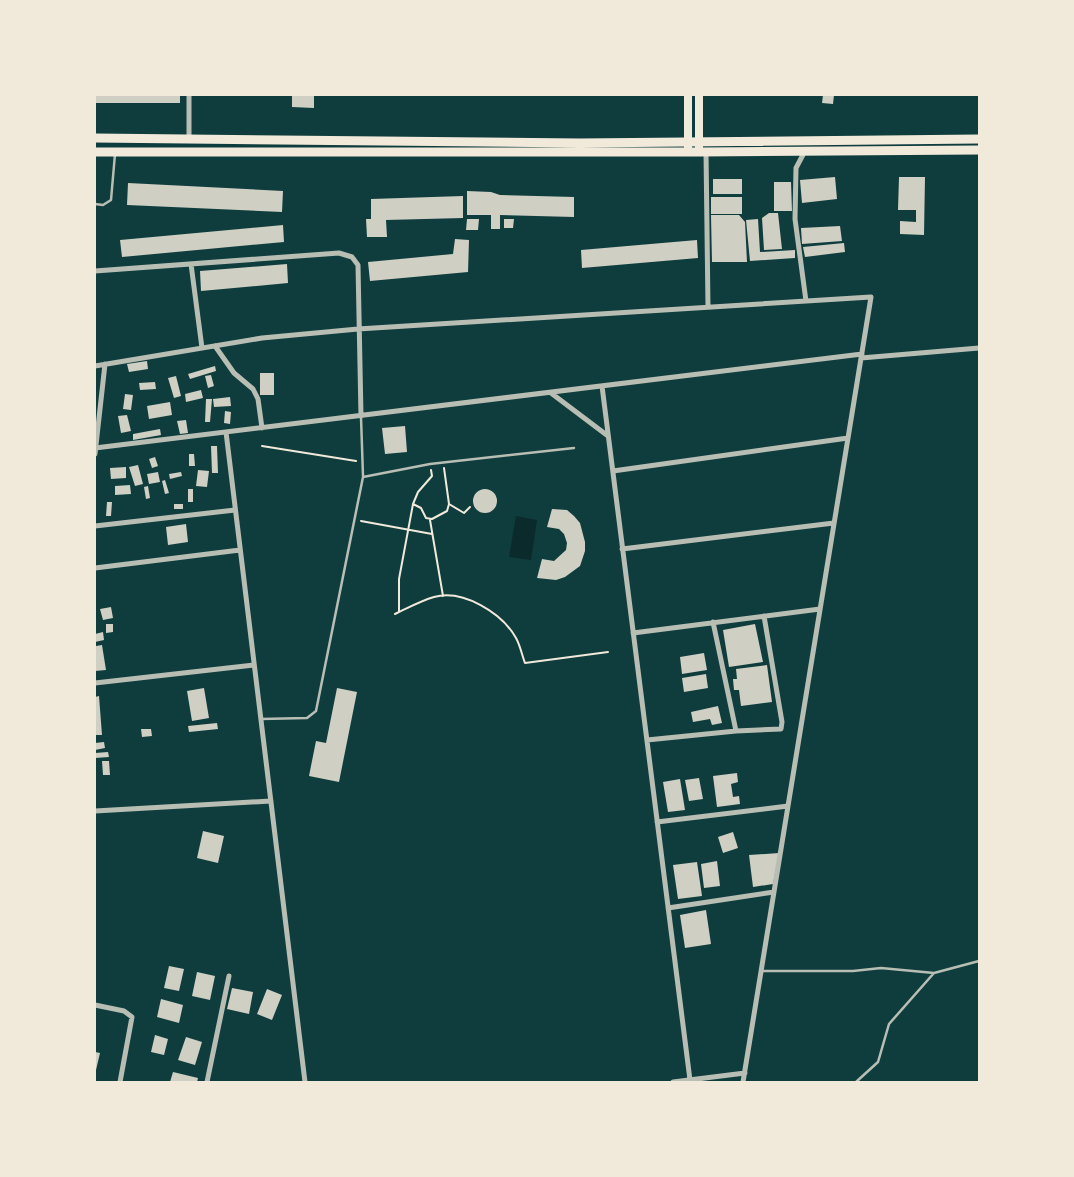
<svg xmlns="http://www.w3.org/2000/svg" width="1074" height="1177" font-family="'Titillium Web',sans-serif">
  <style>
    .water { fill: #0a2a2b }
    .building { fill: #cfcfc3 }
    .lines { fill: none; stroke-linecap: round; stroke-linejoin: round }
    .path { stroke: #f1e9da; stroke-width: 2 }
    .service { stroke: #b8beb3; stroke-width: 2.5 }
    .minor { stroke: #b8beb3; stroke-width: 5 }
    .secondary { stroke: #f1e9da; stroke-width: 8 }
    .primary { stroke: #f1e9da; stroke-width: 9 }
  </style>
  <rect width="100%" height="100%" fill="#0f3d3e"/>
  <!-- water -->
  <path class="water" d="M516 516 537 520 531 560 509 557Z"/>
  <!-- building -->
  <path class="building" d="M95 95H180V103H95Z
    M292 95 314 96V108L292 107Z
    M823 95H834L833 104 822 103Z
    M835 177 837 199 802 203 800 180Z
    M899 177H925L924 235 900 234V221L916 222V210H898Z
    M713 179H742V194H713Z
    M774 182H791L792 211H774Z
    M128 183 283 191 282 212 127 205Z
    M467 191 491 192 500 195 574 197V217L500 215V229H491V215H467Z
    M463 196V218L386 220 387 237H367L366 219H371V199Z
    M711 197H742V214H711Z
    M769 213H778L782 249 764 250 762 218Z
    M711 215H739L745 222 747 262H712Z
    M467 219H479L478 230H466Z
    M504 219H514L513 228H504Z
    M758 219 760 252 795 250V258L750 261 746 220Z
    M283 225 284 242 122 257 120 240Z
    M840 226 842 241 802 244 801 228Z
    M455 239 469 240 468 272 370 281 368 262 453 254Z
    M697 240 698 258 582 268 581 250Z
    M844 243 845 252 805 257 803 247Z
    M287 264 288 283 201 291 200 271Z
    M147 361 148 369 129 372 127 364Z
    M215 366 216 371 190 379 188 374Z
    M260 373H274V395H260Z
    M211 375 214 386 208 388 205 376Z
    M176 376 181 396 174 398 168 378Z
    M155 382 156 389 140 390 139 383Z
    M201 390 203 398 186 402 185 394Z
    M125 394 133 395 131 410 123 409Z
    M230 397 231 406 214 407 213 399Z
    M206 399H212L210 422H205Z
    M170 402 172 415 149 419 147 406Z
    M225 411 231 412 230 424 224 423Z
    M127 415 131 431 121 433 118 416Z
    M186 420 188 433 180 434 177 421Z
    M405 426 407 452 385 454 382 428Z
    M160 429 161 435 133 440V434Z
    M211 446H217L218 473H212Z
    M189 454H194L195 466H189Z
    M155 457 158 466 152 468 149 459Z
    M138 465 143 484 135 486 129 467Z
    M126 467V478L111 479 110 468Z
    M198 470 209 471 207 487 196 486Z
    M158 472 160 482 149 484 147 474Z
    M181 472 182 476 170 479 169 474Z
    M165 480 169 493 165 494 162 481Z
    M130 485 131 494 115 495V486Z
    M148 486 150 498 146 499 144 487Z
    M188 489H193V502H188Z
    M473 501a12 12 0 1 1 24 0a12 12 0 1 1-24 0Z
    M107 502H112L111 516H106Z
    M174 504H183V509H174Z
    M552 509 567 510 574 516 580 523 585 542V551L580 566 565 577 556 580 537 578 542 559 554 561 566 550 567 543 564 534 559 529 547 527Z
    M186 524 188 542 168 545 166 527Z
    M111 607 113 618 103 620 100 609Z
    M106 624H113V632L106 633Z
    M755 624 763 662 729 667 723 630Z
    M103 632 104 640 95 642V634Z
    M102 645 106 670 95 671V650L96 646Z
    M704 653 707 670 682 674 680 657Z
    M767 665 772 702 741 706 739 690H734L733 679H737L736 669Z
    M706 674 708 688 684 692 682 678Z
    M204 688 209 718 192 721 187 691Z
    M337 688 357 692 339 782 309 776 316 741 326 743Z
    M99 696 102 735H95V697Z
    M718 706 722 723 712 725 710 719 693 722 691 712Z
    M217 723 218 729 189 732 188 726Z
    M141 729H151L152 736 142 737Z
    M104 742 105 748 95 750V743Z
    M108 752 109 757 95 758V753Z
    M102 761H109L110 775H103Z
    M737 773 738 782 731 784 733 797 739 796 740 804 717 807 713 776Z
    M699 778 703 799 689 801 685 780Z
    M680 779 685 810 668 812 663 782Z
    M203 831 224 836 218 863 197 858Z
    M733 832 738 848 723 853 718 837Z
    M779 853 773 884 753 887 749 855Z
    M717 861 720 886 704 888 701 864Z
    M697 862 702 896 678 899 673 865Z
    M706 910 711 944 685 948 680 915Z
    M169 966 184 969 179 991 164 988Z
    M197 972 215 976 210 1000 192 996Z
    M232 988 253 992 249 1014 227 1009Z
    M267 989 282 995 272 1020 257 1014Z
    M161 999 183 1005 179 1023 157 1017Z
    M155 1035 168 1039 164 1055 151 1052Z
    M186 1037 202 1042 195 1065 178 1060Z
    M95 1052 100 1053 96 1070H95Z
    M173 1072 198 1078 197 1082H170Z"/>
  <g class="lines">
    <!-- path -->
    <path class="path" d="M262 446 356 461
      M431 470 432 476 418 492 413 504 421 508 426 518 432 519 447 511 449 504 444 468
      M449 504 464 513 470 507
      M430 520 443 596
      M361 521 432 534
      M399 612V579L413 504
      M395 614C408 608 420 601 434 597 463 589 502 613 516 638 520 645 522 655 525 663L608 652"/>
    <!-- service -->
    <path class="service" d="M95 204 103 205 111 200 115 154
      M361 417 363 476
      M261 719 307 718 316 711 363 477 430 464 574 448
      M761 971H853L881 968 934 973 979 961
      M856 1082 878 1062 889 1024 934 973"/>
    <!-- minor -->
    <path class="minor" d="M189 95V139
      M805 151 796 168 795 219 806 301
      M706 152 708 307
      M191 264 202 348
      M95 271 339 253 352 257 358 265 361 416
      M215 346 234 373 253 389 258 399 262 428
      M861 358 979 348
      M95 366 262 338 358 329 871 297 743 1082
      M602 386 690 1080
      M551 393 608 436
      M226 432 305 1082
      M95 448 862 354
      M95 454 105 364
      M613 471 848 438
      M95 526 235 510
      M622 549 834 523
      M95 568 240 550
      M713 622 736 731
      M633 633 820 609
      M95 683 254 665
      M647 740 736 731 781 729 782 722 764 616
      M95 811 271 801
      M657 822 788 806
      M668 908 774 892
      M95 1005 124 1011 132 1017 120 1082
      M207 1082 229 976
      M673 1082 745 1073"/>
    <!-- secondary -->
    <path class="secondary" d="M688 95V152
      M699 95V152"/>
    <!-- primary -->
    <path class="primary" d="M95 138 580 143 979 139
      M95 152H699L979 150"/>
  </g>
  <!-- border -->
  <rect width="1074" height="1177" fill="none" stroke="#f1e9da" stroke-width="192"/>
</svg>
